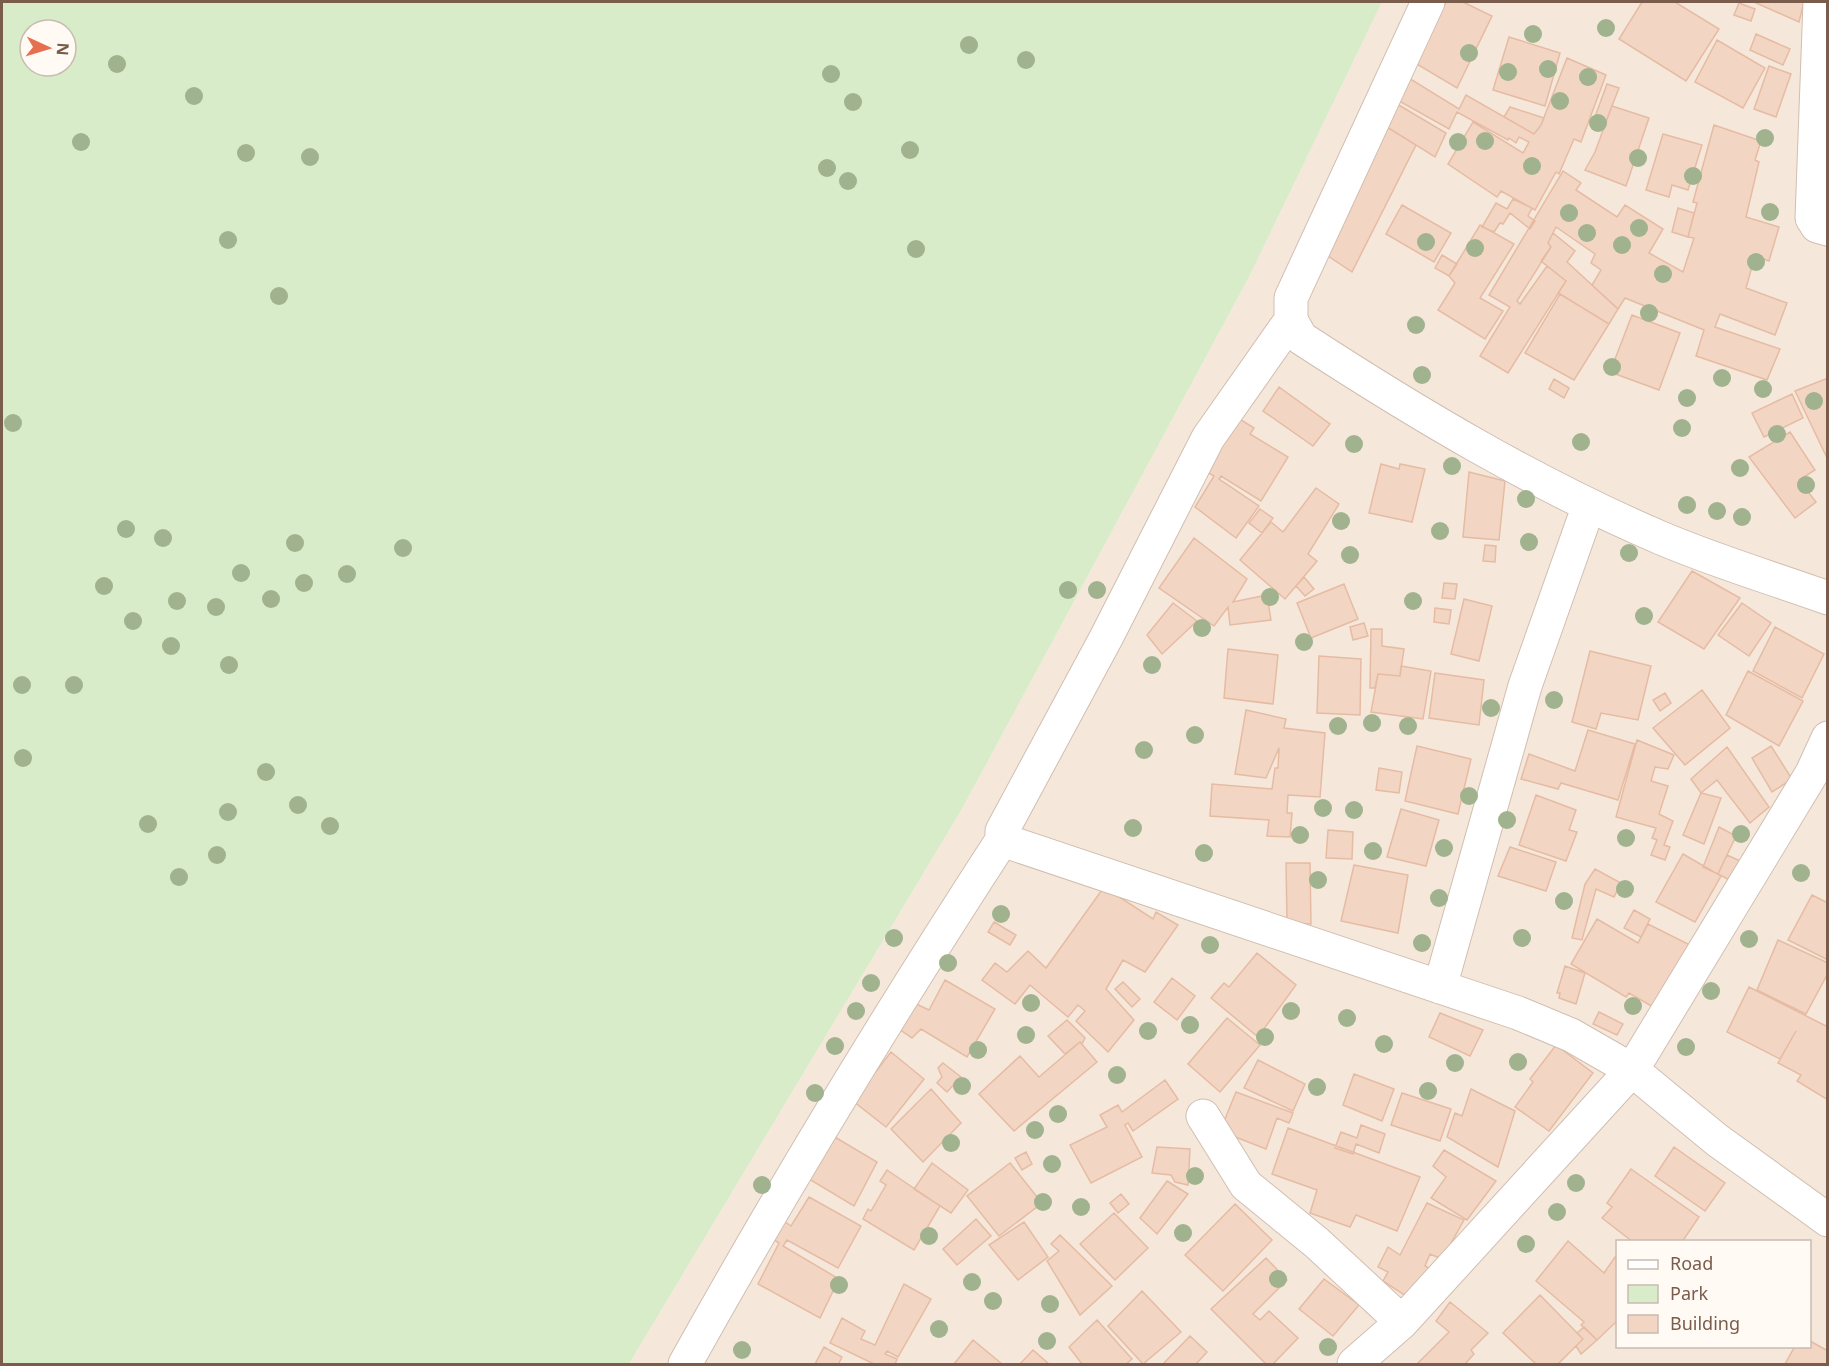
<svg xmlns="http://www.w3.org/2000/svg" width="1829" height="1366" font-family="'Noto Sans',sans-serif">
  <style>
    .residential { fill: #f5e8da; fill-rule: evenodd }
    .green { fill: #d8ecc9; fill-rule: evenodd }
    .building { fill: #f3d5c3; stroke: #e6bba3; stroke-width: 1.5 }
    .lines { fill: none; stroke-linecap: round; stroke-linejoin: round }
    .minor-casing { stroke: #d1beb0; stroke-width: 35 }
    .minor { stroke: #fff; stroke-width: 33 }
    .tree { fill: #a0b28e }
  </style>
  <rect width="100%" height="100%" fill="#fdf6ec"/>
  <!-- residential -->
  <path class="residential" d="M1382 2H1827V1364H629L962 809 1249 277ZM1618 1242H1810V1346H1618Z"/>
  <!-- green -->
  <path class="green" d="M2 2H1382L1249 277 962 809 629 1364H2ZM30 30H66V66H30Z"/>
  <!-- building -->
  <path class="building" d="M1446 2H1463L1492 16 1457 88 1415 63Z
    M1642 2H1675L1719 29 1686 81 1619 39Z
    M1754 2H1804L1799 22Z
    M1739 3 1755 9 1751 21 1734 15Z
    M1756 34 1790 49 1783 65 1750 50Z
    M1509 37 1560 53 1545 106 1493 90Z
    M1717 40 1765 68 1743 108 1695 82Z
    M1567 58 1606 75 1581 142 1574 139 1559 174 1556 172 1535 210 1501 191 1497 197 1448 164 1473 122 1523 153 1529 142 1519 137 1516 143 1509 138 1508 140 1457 112 1449 129 1392 97 1404 75 1459 109 1466 95 1534 134 1541 125Z
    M1769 66 1791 74 1776 117 1754 109Z
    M1607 84 1619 88 1603 129 1592 125Z
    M1392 101 1446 133 1435 157 1382 124Z
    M1612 106 1649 118 1626 186 1585 170 1595 152Z
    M1510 107 1544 118 1541 125 1534 134 1504 117Z
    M1382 124 1416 145 1352 272 1325 254Z
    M1714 125 1761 141 1755 160 1759 162 1746 217 1779 227 1769 261 1755 256 1746 288 1787 303 1775 335 1720 314 1715 327 1780 349 1767 380 1696 356 1704 330 1625 298 1618 309 1592 285 1601 270 1591 263 1595 254 1556 227 1548 243 1551 247 1517 301 1520 304 1547 266 1566 281 1508 373 1480 356 1510 307 1489 295 1563 171 1581 183 1576 190 1617 217 1625 205 1663 229 1649 253 1683 272 1694 238 1688 237 1697 203 1693 202Z
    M1663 134 1702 145 1688 190 1672 185 1669 197 1646 190Z
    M1513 199 1532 208 1528 216 1535 221 1530 229 1510 213 1503 224 1500 223 1494 232 1482 227 1496 203 1507 209Z
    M1402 205 1451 233 1434 262 1386 234Z
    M1678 208 1694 213 1688 237 1672 232Z
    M1480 225 1514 244 1480 298 1503 311 1485 339 1438 310 1455 283 1449 276Z
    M1553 233 1575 251 1567 262 1618 309 1609 324 1558 293 1566 281 1541 261 1551 247 1548 243Z
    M1442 255 1457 264 1449 276 1435 268Z
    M1560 294 1609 324 1574 380 1525 353Z
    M1632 315 1680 333 1659 390 1610 372Z
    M1828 378V460L1795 391Z
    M1554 379 1569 388 1564 398 1549 389Z
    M1279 387 1330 424 1313 446 1263 411Z
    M1792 394 1803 418 1764 437 1752 413Z
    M1238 418 1254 428 1250 434 1288 457 1261 501 1221 476 1219 479 1259 506 1236 538 1195 507 1214 476 1207 472Z
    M1790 432 1815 470 1799 480 1816 502 1795 518 1749 457Z
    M1381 464 1399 469 1400 464 1425 469 1412 522 1369 513Z
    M1469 472 1505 481 1499 540 1463 537Z
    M1316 488 1339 504 1308 554 1317 561 1285 599 1240 560 1271 522 1283 532Z
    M1260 509 1273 518 1262 533 1249 523Z
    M1194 538 1247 579 1233 602 1267 595 1271 620 1230 625 1228 607 1214 626 1159 588Z
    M1485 545 1496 546 1495 562 1483 561Z
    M1692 571 1740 598 1704 649 1658 622Z
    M1304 577 1314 589 1305 596 1296 586Z
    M1444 583 1457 584 1455 599 1442 598Z
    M1344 584 1358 619 1311 638 1297 603Z
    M1464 599 1492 606 1479 661 1451 654Z
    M1173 603 1197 621 1162 654 1147 635Z
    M1742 603 1771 623 1749 656 1718 635Z
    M1435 608 1451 610 1449 624 1434 622Z
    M1364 623 1368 636 1353 640 1350 627Z
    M1775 627 1824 654 1802 698 1753 671Z
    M1371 629H1382V646L1404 649 1400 676 1378 674 1375 688H1370Z
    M1228 649 1278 655 1273 704 1224 698Z
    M1590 651 1651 666 1638 720 1601 713 1596 729 1572 722Z
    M1319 656 1361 659 1360 715 1317 713Z
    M1401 666 1431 671 1423 719 1371 712 1378 674 1400 676Z
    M1748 671 1803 701 1779 746 1726 715Z
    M1435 673 1484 680 1479 725 1429 718Z
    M1702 690 1730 728 1685 765 1653 728Z
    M1665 693 1671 703 1660 711 1653 700Z
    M1246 710 1286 719 1284 728 1325 733 1320 797 1288 795 1287 813H1292L1290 837 1267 836 1269 820 1210 816 1212 784 1272 789 1275 768H1278L1279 748 1266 778 1235 774Z
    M1588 730 1635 744 1618 800 1561 783 1558 789 1521 779 1529 754 1575 771Z
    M1637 740 1674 755 1668 769 1655 767 1651 781 1668 786 1659 814 1673 821 1664 845 1670 847 1665 860 1651 855 1657 840 1652 838 1656 828 1616 817Z
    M1417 746 1471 759 1458 814 1405 801Z
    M1771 746 1792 779 1772 792 1752 758Z
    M1727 747 1769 807 1750 823 1717 780 1701 793 1691 779Z
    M1379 768 1402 772 1399 793 1376 790Z
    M1701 793 1721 798 1704 844 1683 835Z
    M1536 795 1576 810 1569 830 1577 832 1566 861 1519 845Z
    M1401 809 1439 820 1426 866 1387 857Z
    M1719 827 1736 836 1718 874 1703 867Z
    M1328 830 1353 832 1352 859 1326 858Z
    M1510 847 1556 862 1546 891 1498 876Z
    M1683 854 1721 876 1695 922 1656 902Z
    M1727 855 1747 864 1737 884 1718 874Z
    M1286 863H1310L1311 924 1287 923Z
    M1354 865 1408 875 1398 933 1341 921Z
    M1595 869 1621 883 1614 897 1596 889 1582 940 1572 938 1585 884Z
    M1104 887 1153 919 1156 912 1178 925 1145 972 1123 960 1106 989 1134 1020 1108 1052 1076 1021 1085 1011 1078 1005 1068 1017 1030 985 1015 1004 982 980 995 963 1007 972 1028 951 1046 968Z
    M1812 895 1828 903V960L1788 940Z
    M1634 910 1650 919 1641 937 1624 928Z
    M1597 919 1638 943 1648 924 1696 948 1660 1011 1629 993 1626 997 1571 964Z
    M994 922 1016 935 1010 945 988 932Z
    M1778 940 1828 963V973L1806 1014 1757 990Z
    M1257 953 1296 985 1258 1037 1211 998 1224 983 1229 987Z
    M1565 966 1585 973 1576 1004 1559 998 1560 993H1557Z
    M1172 978 1195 996 1177 1020 1154 1002Z
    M945 980 995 1009 967 1057 921 1029 912 1038 899 1029 912 1002 929 1010Z
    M1123 982 1140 999 1132 1007 1115 989Z
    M1749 987 1828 1027V1100L1797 1081 1801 1075 1778 1063 1796 1031 1780 1059 1727 1032Z
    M1599 1012 1623 1024 1617 1035 1593 1024Z
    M1440 1013 1483 1030 1470 1056 1429 1037Z
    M1227 1018 1260 1045 1220 1092 1188 1064Z
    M1067 1020 1085 1038 1082 1044 1080 1042 1065 1054 1048 1036Z
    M1080 1042 1097 1062 1014 1131 979 1094 1020 1056 1039 1077Z
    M1556 1045 1593 1073 1549 1131 1515 1107 1533 1082 1530 1079Z
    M891 1052 924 1079 886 1127 853 1101Z
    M1258 1060 1305 1084 1293 1111 1244 1088Z
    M943 1063 961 1077 947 1092 937 1083 942 1077 938 1068Z
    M1354 1074 1394 1089 1382 1121 1343 1105Z
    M1165 1080 1178 1099 1133 1131 1128 1123 1125 1125 1142 1157 1091 1183 1070 1145 1107 1127 1100 1115 1118 1105 1122 1112Z
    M931 1089 961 1123 923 1162 891 1129Z
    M1471 1089 1515 1111 1498 1167 1447 1137 1455 1113 1462 1116Z
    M1236 1092 1293 1113 1289 1123 1277 1118 1266 1149 1220 1131Z
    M1402 1093 1451 1109 1440 1141 1391 1125Z
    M1361 1125 1385 1134 1379 1153 1356 1144 1353 1154 1335 1148 1341 1132 1357 1138Z
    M1288 1128 1420 1177 1397 1231 1356 1215 1350 1227 1310 1213 1317 1190 1272 1174Z
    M833 1136 877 1162 854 1206 809 1179Z
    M1157 1147 1190 1149 1188 1185 1175 1182 1171 1175 1152 1173Z
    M1674 1147 1725 1183 1705 1211 1655 1176Z
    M1444 1150 1496 1181 1467 1220 1431 1198 1446 1177 1433 1166Z
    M1026 1152 1032 1164 1022 1170 1015 1158Z
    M932 1163 968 1190 951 1213 914 1189Z
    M1010 1163 1042 1203 999 1236 967 1196Z
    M1631 1169 1699 1217 1682 1242H1633L1602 1218 1612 1207 1607 1203Z
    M887 1170 940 1206 914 1250 863 1219 868 1209 871 1211 886 1185 880 1181Z
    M1167 1181 1188 1194 1157 1234 1140 1218Z
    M1121 1194 1129 1204 1118 1213 1110 1203Z
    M809 1197 861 1226 838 1268 787 1240 783 1246 839 1279 820 1318 758 1284 779 1243 762 1232 774 1214 791 1226Z
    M1427 1203 1464 1220 1442 1259 1430 1254 1425 1266 1431 1269 1409 1298 1383 1281 1388 1272 1378 1267 1388 1247 1400 1255Z
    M1235 1204 1272 1240 1223 1291 1185 1255Z
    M1114 1213 1148 1248 1115 1280 1080 1244Z
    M976 1219 991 1236 957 1265 943 1249Z
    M1024 1222 1048 1257 1018 1280 989 1245Z
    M1060 1235 1112 1286 1080 1315 1047 1261 1059 1251 1051 1244Z
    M1568 1241 1604 1273 1615 1257 1618 1259V1320L1597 1340 1581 1325 1584 1322 1536 1281Z
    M1266 1258 1287 1280 1253 1314 1260 1320 1269 1311 1298 1338 1273 1364H1266L1211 1309Z
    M1324 1279 1359 1305 1333 1336 1299 1309Z
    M904 1284 931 1299 898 1357 887 1351 885 1354 897 1359 895 1364H874L830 1343 842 1318 865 1331 861 1339 875 1345Z
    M1142 1291 1181 1332 1143 1364 1108 1326Z
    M1540 1295 1583 1339 1558 1364H1536L1503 1333Z
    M1450 1302 1488 1333 1471 1350 1474 1354 1465 1364H1417L1449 1332 1436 1321Z
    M1097 1320 1132 1359 1126 1364H1082L1069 1347Z
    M1584 1327 1597 1340 1581 1354 1576 1346 1583 1339 1577 1333Z
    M1190 1336 1207 1352 1196 1364H1163Z
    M973 1340 1002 1364H954Z
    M1810 1341 1828 1351V1364H1785L1795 1346H1810Z
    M824 1347 842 1357 839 1363 841 1364H815Z
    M1033 1350 1049 1364H1020Z"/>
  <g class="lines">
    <!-- minor casing -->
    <g class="minor-casing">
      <path id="minor" d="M1428 2 1291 298V320L1301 338C1416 413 1535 484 1661 538 1715 561 1772 578 1828 598
        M1820 2 1812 218 1817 226 1828 229
        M1002 840 1518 1013 1571 1035 1632 1070 1717 1140 1828 1220
        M1440 987 1525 686 1589 505
        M1203 1116 1246 1185 1317 1243 1402 1322
        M685 1364C784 1186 891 1011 1002 840V831L1106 638 1208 438 1291 320
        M1354 1364 1402 1322 1632 1070 1812 773 1828 738"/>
    </g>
    <!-- minor -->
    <use href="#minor" class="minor"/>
  </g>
  <!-- trees -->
  <g class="tree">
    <circle cx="1606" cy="28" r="9"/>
    <circle cx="1533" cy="34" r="9"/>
    <circle cx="969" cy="45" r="9"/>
    <circle cx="1469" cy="53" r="9"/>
    <circle cx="1026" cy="60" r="9"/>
    <circle cx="117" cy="64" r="9"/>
    <circle cx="1548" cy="69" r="9"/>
    <circle cx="1508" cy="72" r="9"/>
    <circle cx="831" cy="74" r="9"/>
    <circle cx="1588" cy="77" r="9"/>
    <circle cx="194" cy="96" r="9"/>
    <circle cx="1560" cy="101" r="9"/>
    <circle cx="853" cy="102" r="9"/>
    <circle cx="1598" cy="123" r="9"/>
    <circle cx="1765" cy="138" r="9"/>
    <circle cx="1485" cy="141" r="9"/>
    <circle cx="81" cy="142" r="9"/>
    <circle cx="1458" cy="142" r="9"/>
    <circle cx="910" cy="150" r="9"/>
    <circle cx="246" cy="153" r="9"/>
    <circle cx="310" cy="157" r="9"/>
    <circle cx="1638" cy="158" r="9"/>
    <circle cx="1532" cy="166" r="9"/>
    <circle cx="827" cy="168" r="9"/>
    <circle cx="1693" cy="176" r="9"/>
    <circle cx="848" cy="181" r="9"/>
    <circle cx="1770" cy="212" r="9"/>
    <circle cx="1569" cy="213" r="9"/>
    <circle cx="1639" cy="228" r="9"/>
    <circle cx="1587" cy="233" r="9"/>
    <circle cx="228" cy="240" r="9"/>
    <circle cx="1426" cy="242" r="9"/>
    <circle cx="1622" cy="245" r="9"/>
    <circle cx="1475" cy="248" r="9"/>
    <circle cx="916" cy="249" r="9"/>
    <circle cx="1756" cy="262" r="9"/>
    <circle cx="1663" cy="274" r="9"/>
    <circle cx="279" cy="296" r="9"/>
    <circle cx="1649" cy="313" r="9"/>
    <circle cx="1416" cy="325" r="9"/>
    <circle cx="1612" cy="367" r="9"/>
    <circle cx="1422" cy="375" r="9"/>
    <circle cx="1722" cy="378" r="9"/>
    <circle cx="1763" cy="389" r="9"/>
    <circle cx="1687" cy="398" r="9"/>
    <circle cx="1814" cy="401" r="9"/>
    <circle cx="13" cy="423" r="9"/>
    <circle cx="1682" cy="428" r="9"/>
    <circle cx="1777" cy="434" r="9"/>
    <circle cx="1581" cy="442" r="9"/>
    <circle cx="1354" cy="444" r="9"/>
    <circle cx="1452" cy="466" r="9"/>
    <circle cx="1740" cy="468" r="9"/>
    <circle cx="1806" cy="485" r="9"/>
    <circle cx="1526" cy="499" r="9"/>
    <circle cx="1687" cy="505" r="9"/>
    <circle cx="1717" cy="511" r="9"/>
    <circle cx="1742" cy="517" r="9"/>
    <circle cx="1341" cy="521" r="9"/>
    <circle cx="126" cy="529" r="9"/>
    <circle cx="1440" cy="531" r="9"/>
    <circle cx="163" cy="538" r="9"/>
    <circle cx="1529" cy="542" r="9"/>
    <circle cx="295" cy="543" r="9"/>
    <circle cx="403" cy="548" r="9"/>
    <circle cx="1629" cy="553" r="9"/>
    <circle cx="1350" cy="555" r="9"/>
    <circle cx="241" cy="573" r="9"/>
    <circle cx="347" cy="574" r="9"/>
    <circle cx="304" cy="583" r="9"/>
    <circle cx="104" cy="586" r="9"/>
    <circle cx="1068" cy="590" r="9"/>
    <circle cx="1097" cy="590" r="9"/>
    <circle cx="1270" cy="597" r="9"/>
    <circle cx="271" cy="599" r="9"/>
    <circle cx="177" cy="601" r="9"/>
    <circle cx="1413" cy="601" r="9"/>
    <circle cx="216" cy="607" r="9"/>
    <circle cx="1644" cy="616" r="9"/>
    <circle cx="133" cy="621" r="9"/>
    <circle cx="1202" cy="628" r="9"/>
    <circle cx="1304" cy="642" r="9"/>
    <circle cx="171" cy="646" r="9"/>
    <circle cx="229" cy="665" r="9"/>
    <circle cx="1152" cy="665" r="9"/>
    <circle cx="22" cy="685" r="9"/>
    <circle cx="74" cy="685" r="9"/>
    <circle cx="1554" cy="700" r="9"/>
    <circle cx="1491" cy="708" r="9"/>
    <circle cx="1372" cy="723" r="9"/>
    <circle cx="1338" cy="726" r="9"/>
    <circle cx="1408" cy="726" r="9"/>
    <circle cx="1195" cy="735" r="9"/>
    <circle cx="1144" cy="750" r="9"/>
    <circle cx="23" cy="758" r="9"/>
    <circle cx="266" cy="772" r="9"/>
    <circle cx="1469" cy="796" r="9"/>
    <circle cx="298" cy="805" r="9"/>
    <circle cx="1323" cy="808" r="9"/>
    <circle cx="1354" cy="810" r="9"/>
    <circle cx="228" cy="812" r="9"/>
    <circle cx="1507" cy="820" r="9"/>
    <circle cx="148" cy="824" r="9"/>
    <circle cx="330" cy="826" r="9"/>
    <circle cx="1133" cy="828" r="9"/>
    <circle cx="1741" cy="834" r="9"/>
    <circle cx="1300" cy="835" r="9"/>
    <circle cx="1626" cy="838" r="9"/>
    <circle cx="1444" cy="848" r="9"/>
    <circle cx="1373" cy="851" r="9"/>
    <circle cx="1204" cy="853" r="9"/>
    <circle cx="217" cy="855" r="9"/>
    <circle cx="1801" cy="873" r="9"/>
    <circle cx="179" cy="877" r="9"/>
    <circle cx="1318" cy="880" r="9"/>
    <circle cx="1625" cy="889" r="9"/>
    <circle cx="1439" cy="898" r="9"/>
    <circle cx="1564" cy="901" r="9"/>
    <circle cx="1001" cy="914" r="9"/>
    <circle cx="894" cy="938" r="9"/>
    <circle cx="1522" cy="938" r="9"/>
    <circle cx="1749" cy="939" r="9"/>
    <circle cx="1422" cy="943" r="9"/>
    <circle cx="1210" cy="945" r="9"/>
    <circle cx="948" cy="963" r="9"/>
    <circle cx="871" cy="983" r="9"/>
    <circle cx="1711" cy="991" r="9"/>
    <circle cx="1031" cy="1003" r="9"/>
    <circle cx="1633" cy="1006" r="9"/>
    <circle cx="856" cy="1011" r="9"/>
    <circle cx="1291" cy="1011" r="9"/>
    <circle cx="1347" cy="1018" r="9"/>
    <circle cx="1190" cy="1025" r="9"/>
    <circle cx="1148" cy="1031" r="9"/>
    <circle cx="1026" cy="1035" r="9"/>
    <circle cx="1265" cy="1037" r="9"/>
    <circle cx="1384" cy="1044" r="9"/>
    <circle cx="835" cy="1046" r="9"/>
    <circle cx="1686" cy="1047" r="9"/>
    <circle cx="978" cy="1050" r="9"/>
    <circle cx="1518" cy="1062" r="9"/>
    <circle cx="1455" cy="1063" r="9"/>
    <circle cx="1117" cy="1075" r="9"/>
    <circle cx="962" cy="1086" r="9"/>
    <circle cx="1317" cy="1087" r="9"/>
    <circle cx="1428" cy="1091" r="9"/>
    <circle cx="815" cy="1093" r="9"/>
    <circle cx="1058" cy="1114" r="9"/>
    <circle cx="1035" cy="1130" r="9"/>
    <circle cx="951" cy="1143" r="9"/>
    <circle cx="1052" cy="1164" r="9"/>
    <circle cx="1195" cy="1176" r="9"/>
    <circle cx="1576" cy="1183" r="9"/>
    <circle cx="762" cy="1185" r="9"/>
    <circle cx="1043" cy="1202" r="9"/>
    <circle cx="1081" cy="1207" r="9"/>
    <circle cx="1557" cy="1212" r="9"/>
    <circle cx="1183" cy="1233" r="9"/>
    <circle cx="929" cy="1236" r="9"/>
    <circle cx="1526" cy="1244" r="9"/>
    <circle cx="1278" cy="1279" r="9"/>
    <circle cx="972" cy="1282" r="9"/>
    <circle cx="839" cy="1285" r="9"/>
    <circle cx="993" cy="1301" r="9"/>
    <circle cx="1050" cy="1304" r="9"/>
    <circle cx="939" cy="1329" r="9"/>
    <circle cx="1047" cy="1341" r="9"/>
    <circle cx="1328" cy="1347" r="9"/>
    <circle cx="742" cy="1350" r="9"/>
  </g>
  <!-- border -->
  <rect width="1829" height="1366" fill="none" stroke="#7a5c4d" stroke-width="6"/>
  <!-- legend -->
  <rect x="1616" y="1240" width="195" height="108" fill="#fffaf3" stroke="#cabbb1" stroke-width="1.5"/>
  <rect x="1628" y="1260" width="30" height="9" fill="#ffffff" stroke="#cabbb1" stroke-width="1.5"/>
  <text x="1670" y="1270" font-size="18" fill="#7a5c4d">Road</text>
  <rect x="1628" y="1285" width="30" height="18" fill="#d8ecc9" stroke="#cabbb1" stroke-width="1.5"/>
  <text x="1670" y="1300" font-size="18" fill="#7a5c4d">Park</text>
  <rect x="1628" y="1315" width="30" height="18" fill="#f3d5c3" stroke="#cabbb1" stroke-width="1.5"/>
  <text x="1670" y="1330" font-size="18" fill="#7a5c4d">Building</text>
  <!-- north arrow -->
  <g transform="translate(48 48) rotate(94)"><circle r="28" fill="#fffaf3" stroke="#cabbb1" stroke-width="1.5"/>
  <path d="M0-4.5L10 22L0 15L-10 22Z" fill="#e76f51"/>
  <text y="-9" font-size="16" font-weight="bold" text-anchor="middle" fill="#7a5c4d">N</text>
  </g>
</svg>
